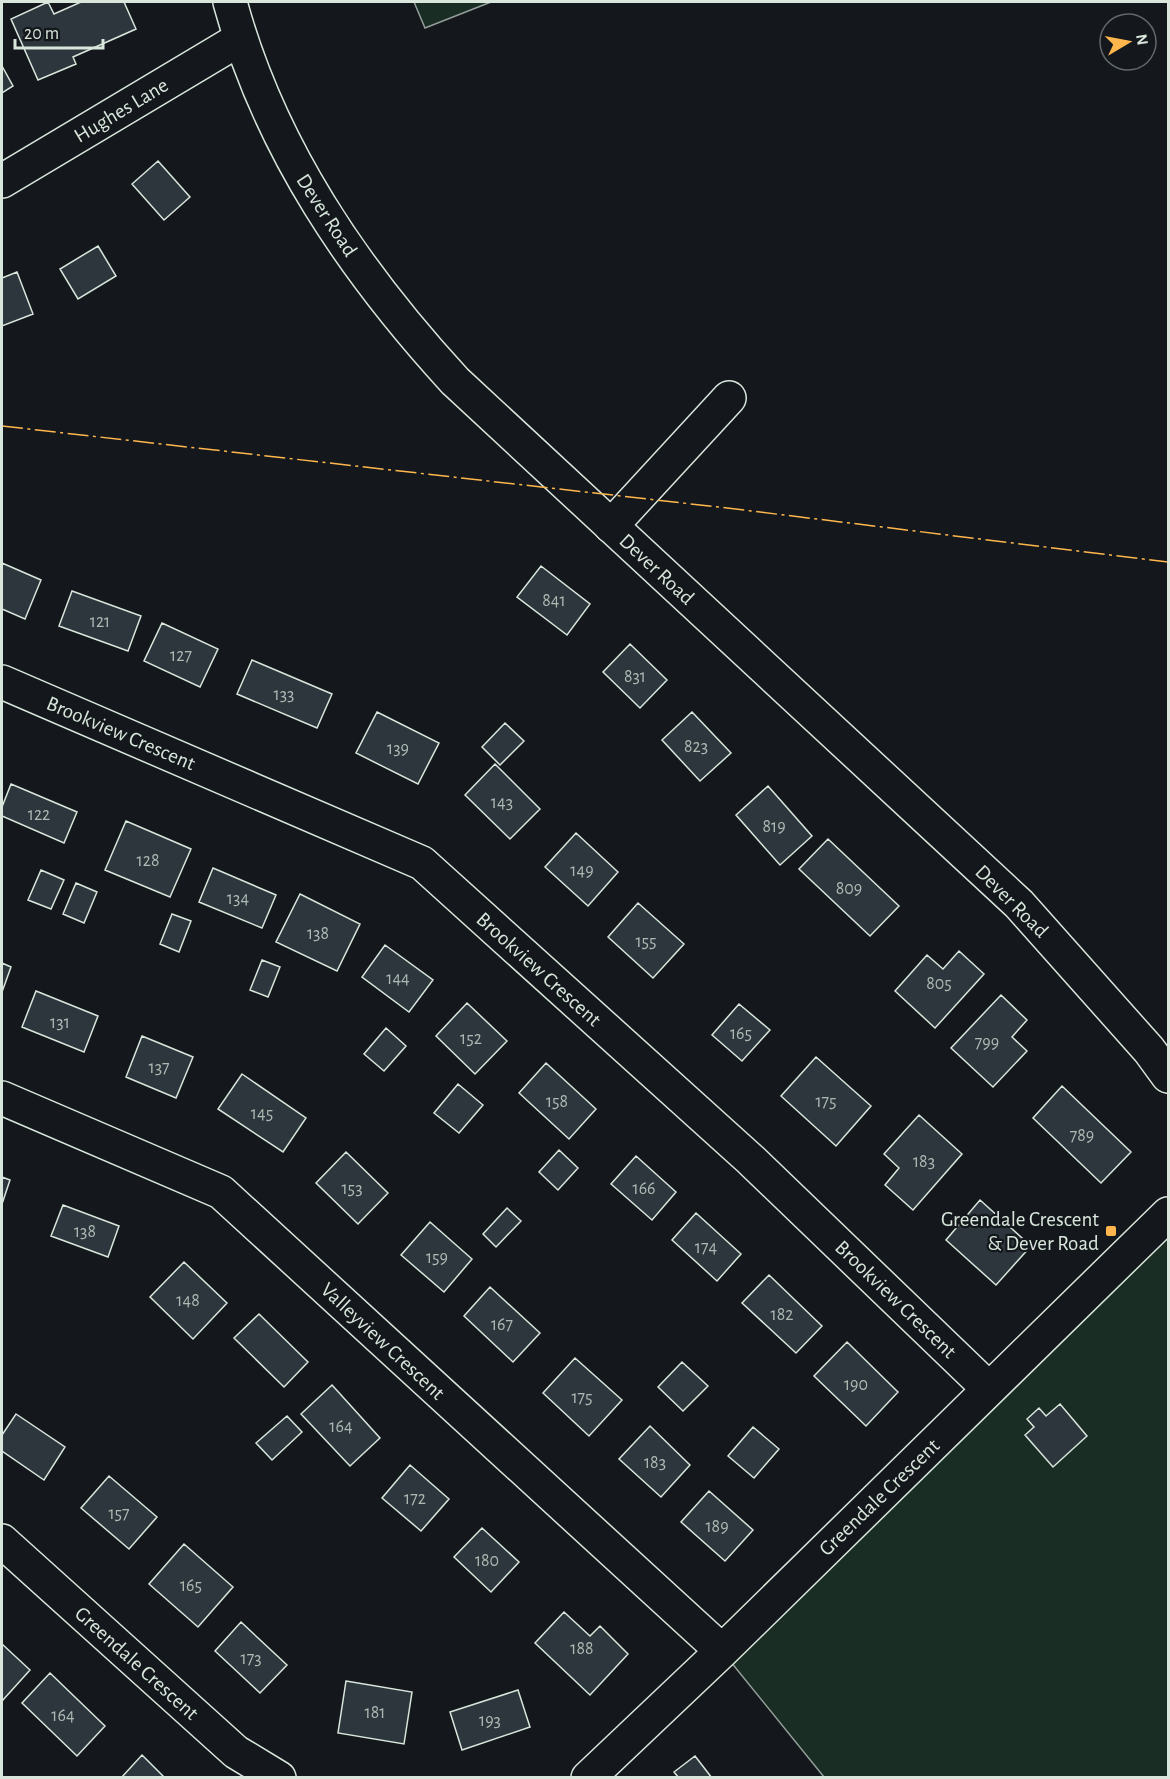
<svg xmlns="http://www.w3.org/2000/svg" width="1170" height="1779" font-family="'Alegreya Sans',sans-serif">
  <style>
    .green { fill: #1a2d24; stroke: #939e99; stroke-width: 1.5 }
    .building { fill: #2c363c; stroke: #d8e6dc; stroke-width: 1.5 }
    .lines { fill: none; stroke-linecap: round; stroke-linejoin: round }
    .minor-casing { stroke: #d8e6dc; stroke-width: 36 }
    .major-casing { stroke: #d8e6dc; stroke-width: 36 }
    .minor { stroke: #14181c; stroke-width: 33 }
    .major { stroke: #14181c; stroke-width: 33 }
    .power { stroke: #ffb74d; stroke-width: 1.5; stroke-dasharray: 21 4.5 3 4.5; stroke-linecap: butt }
    .poi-dot { fill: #ffb74d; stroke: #14181c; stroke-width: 2 }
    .labels { text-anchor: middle; stroke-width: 4.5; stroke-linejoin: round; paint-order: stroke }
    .number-label { font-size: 18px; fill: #adbab4 }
    .street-label { font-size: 21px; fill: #d8e6dc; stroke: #14181c }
    .poi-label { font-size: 21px; fill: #d8e6dc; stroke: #14181c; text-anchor: end }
  </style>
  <rect width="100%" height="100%" fill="#14181c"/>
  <!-- green -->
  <path class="green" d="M414 2H491L425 28Z
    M1168 1214V1777H824L722 1651Z"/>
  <!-- building -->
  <path class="building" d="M48 2 54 14 81 2H124L136 29 73 57 76 64 38 80 11 19Z
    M2 66 13 86 2 93Z
    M158 161 190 197 164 220 132 184Z
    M98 246 116 276 78 299 60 269Z
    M17 272 33 314 2 326V278Z
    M2 563 41 580 25 619 2 609Z
    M541 566 590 604 567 635 517 597Z
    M72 591 141 616 128 651 59 626Z
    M162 623 218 649 200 687 144 661Z
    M630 644 667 680 640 708 603 672Z
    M252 660 332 694 317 728 237 694Z
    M377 712 439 743 418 784 356 753Z
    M692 712 731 753 700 781 662 740Z
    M505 723 524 741 500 765 482 747Z
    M495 764 540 809 510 839 465 795Z
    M11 784 77 812 64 843 2 816V807Z
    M768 786 812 836 780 865 736 815Z
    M126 821 191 849 170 897 105 870Z
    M576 833 618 872 588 906 545 867Z
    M828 839 899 906 870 936 799 869Z
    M213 868 276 895 262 928 199 902Z
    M41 870 64 880 51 909 28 900Z
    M76 883 97 892 84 923 63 914Z
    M300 894 360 924 337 971 276 942Z
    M638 903 684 944 653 978 608 937Z
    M172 914 191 921 179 952 160 944Z
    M385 945 433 980 409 1012 362 977Z
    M959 951 984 974 935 1028 895 991 927 955 943 969Z
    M262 960 280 967 268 997 250 990Z
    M2 963 11 967 2 992Z
    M36 991 98 1016 84 1052 22 1027Z
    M1001 995 1027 1020 1012 1037 1027 1051 993 1087 951 1048Z
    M467 1003 507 1041 475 1074 436 1036Z
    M739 1004 770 1030 742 1061 712 1035Z
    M386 1028 406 1046 384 1071 364 1054Z
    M142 1036 193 1057 176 1098 126 1077Z
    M816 1057 871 1106 836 1146 781 1096Z
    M546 1063 596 1109 569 1139 519 1093Z
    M242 1074 306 1118 283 1152 218 1109Z
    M458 1084 483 1105 459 1133 434 1113Z
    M1062 1086 1131 1152 1101 1183 1033 1118Z
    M919 1115 962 1154 913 1210 885 1185 899 1168 884 1154Z
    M559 1150 578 1168 558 1190 539 1172Z
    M346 1152 388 1193 358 1224 316 1183Z
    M636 1156 676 1192 652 1220 611 1184Z
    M2 1177 10 1180 2 1204Z
    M980 1200 1031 1246 996 1285 946 1240Z
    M63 1205 119 1226 108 1257 51 1236Z
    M507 1208 521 1221 496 1247 483 1234Z
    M696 1213 741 1254 717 1281 672 1240Z
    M430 1222 472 1259 444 1292 401 1255Z
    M184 1262 227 1303 193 1339 150 1297Z
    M769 1275 822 1326 796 1353 742 1303Z
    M490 1287 540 1333 513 1362 464 1316Z
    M259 1314 308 1362 284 1387 234 1338Z
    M847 1342 898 1392 866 1426 814 1376Z
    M575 1358 622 1400 589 1436 543 1393Z
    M682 1362 708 1386 683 1411 658 1387Z
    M332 1385 380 1438 350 1466 301 1414Z
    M1060 1404 1087 1436 1053 1467 1025 1435 1034 1427 1027 1419 1039 1408 1046 1416Z
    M16 1414 65 1447 44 1480 2 1451V1435Z
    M287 1416 302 1432 272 1460 256 1443Z
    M650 1426 690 1465 661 1497 619 1459Z
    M753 1427 779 1449 754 1478 728 1456Z
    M410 1465 449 1499 421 1531 382 1498Z
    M109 1476 157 1517 129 1549 81 1508Z
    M709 1491 753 1530 725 1561 681 1522Z
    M482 1528 519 1562 491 1592 454 1557Z
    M184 1544 233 1587 198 1627 149 1584Z
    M564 1612 590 1636 600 1626 628 1654 590 1695 535 1643Z
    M241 1622 287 1665 260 1693 215 1651Z
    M2 1644 30 1670 2 1701Z
    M50 1673 105 1726 77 1756 22 1703Z
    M346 1681 412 1692 404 1744 338 1733Z
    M518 1690 530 1727 462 1750 450 1712Z
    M142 1755 165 1778H121Z
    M695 1756 712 1778H679L674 1772Z"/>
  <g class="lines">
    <!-- minor casing -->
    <g class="minor-casing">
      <path id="minor" d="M2 181 240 39
        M611 526 729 398
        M2 682 422 863 751 1160 989 1389
        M2 1098 221 1192 722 1651
        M2 1541 236 1752 279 1778
        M588 1778 722 1651 1168 1214"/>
    </g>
    <!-- major casing -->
    <g class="major-casing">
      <path id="major" d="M230 2C269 147 354 271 455 381L1019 904 1149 1050 1168 1076"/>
    </g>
    <!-- minor -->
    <use href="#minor" class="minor"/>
    <!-- major -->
    <use href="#major" class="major"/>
    <!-- power -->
    <path class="power" d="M2 426 727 508 1168 562"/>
  </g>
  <!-- markers -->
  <rect class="poi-dot" x="1105" y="1225" width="12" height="12" rx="3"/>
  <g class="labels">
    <!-- number labels -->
    <g class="number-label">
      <text x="554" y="606">841</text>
      <text x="100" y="627">121</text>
      <text x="181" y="661">127</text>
      <text x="635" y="682">831</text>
      <text x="284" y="700">133</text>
      <text x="696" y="752">823</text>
      <text x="398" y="754">139</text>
      <text x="502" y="808">143</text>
      <text x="39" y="820">122</text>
      <text x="774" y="832">819</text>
      <text x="148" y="866">128</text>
      <text x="582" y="876">149</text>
      <text x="849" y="894">809</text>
      <text x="238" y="904">134</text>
      <text x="318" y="939">138</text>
      <text x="646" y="947">155</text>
      <text x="398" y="984">144</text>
      <text x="939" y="989">805</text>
      <text x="60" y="1028">131</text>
      <text x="741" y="1039">165</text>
      <text x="471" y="1044">152</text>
      <text x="987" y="1048">799</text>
      <text x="159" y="1073">137</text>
      <text x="557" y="1107">158</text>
      <text x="826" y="1107">175</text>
      <text x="262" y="1119">145</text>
      <text x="1082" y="1141">789</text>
      <text x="924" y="1167">183</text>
      <text x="352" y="1194">153</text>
      <text x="644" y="1194">166</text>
      <text x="85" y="1237">138</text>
      <text x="706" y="1253">174</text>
      <text x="437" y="1263">159</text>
      <text x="188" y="1306">148</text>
      <text x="782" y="1320">182</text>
      <text x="502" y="1330">167</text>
      <text x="856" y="1390">190</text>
      <text x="582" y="1403">175</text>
      <text x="341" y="1432">164</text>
      <text x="655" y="1468">183</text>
      <text x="415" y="1504">172</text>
      <text x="119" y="1519">157</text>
      <text x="717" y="1532">189</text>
      <text x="487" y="1566">180</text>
      <text x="191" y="1591">165</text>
      <text x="582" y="1654">188</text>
      <text x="251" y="1664">173</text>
      <text x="375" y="1718">181</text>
      <text x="63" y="1721">164</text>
      <text x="490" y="1726">193</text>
    </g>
    <!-- street labels -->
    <g class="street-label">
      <text transform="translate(121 110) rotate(-31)" y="7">Hughes Lane</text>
      <text transform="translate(327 215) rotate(57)" y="7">Dever Road</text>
      <text transform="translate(657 569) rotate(43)" y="7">Dever Road</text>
      <text transform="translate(121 733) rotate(23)" y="7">Brookview Crescent</text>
      <text transform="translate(1012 901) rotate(45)" y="7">Dever Road</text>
      <text transform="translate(539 969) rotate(42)" y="7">Brookview Crescent</text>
      <text transform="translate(896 1299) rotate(44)" y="7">Brookview Crescent</text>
      <text transform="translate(383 1341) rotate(43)" y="7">Valleyview Crescent</text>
      <text transform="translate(879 1497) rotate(-44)" y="7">Greendale Crescent</text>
      <text transform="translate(137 1663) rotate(42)" y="7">Greendale Crescent</text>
    </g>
    <!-- poi labels -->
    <g class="poi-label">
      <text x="1099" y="1226">Greendale Crescent<tspan x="1099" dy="24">&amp; Dever Road</tspan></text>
    </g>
  </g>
  <!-- border -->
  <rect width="1170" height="1779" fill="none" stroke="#d8e6dc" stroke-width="6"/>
  <!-- north arrow -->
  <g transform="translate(1128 42) rotate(80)"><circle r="28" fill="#14181c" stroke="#626a69" stroke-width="1.5"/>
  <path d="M0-4.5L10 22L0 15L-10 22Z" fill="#ffb74d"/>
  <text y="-9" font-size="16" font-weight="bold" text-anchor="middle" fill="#d8e6dc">N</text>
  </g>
  <!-- scale -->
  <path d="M15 39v9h88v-9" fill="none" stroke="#d8e6dc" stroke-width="3"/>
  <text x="24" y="39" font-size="18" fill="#d8e6dc" stroke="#14181c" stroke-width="4.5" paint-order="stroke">20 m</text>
</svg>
